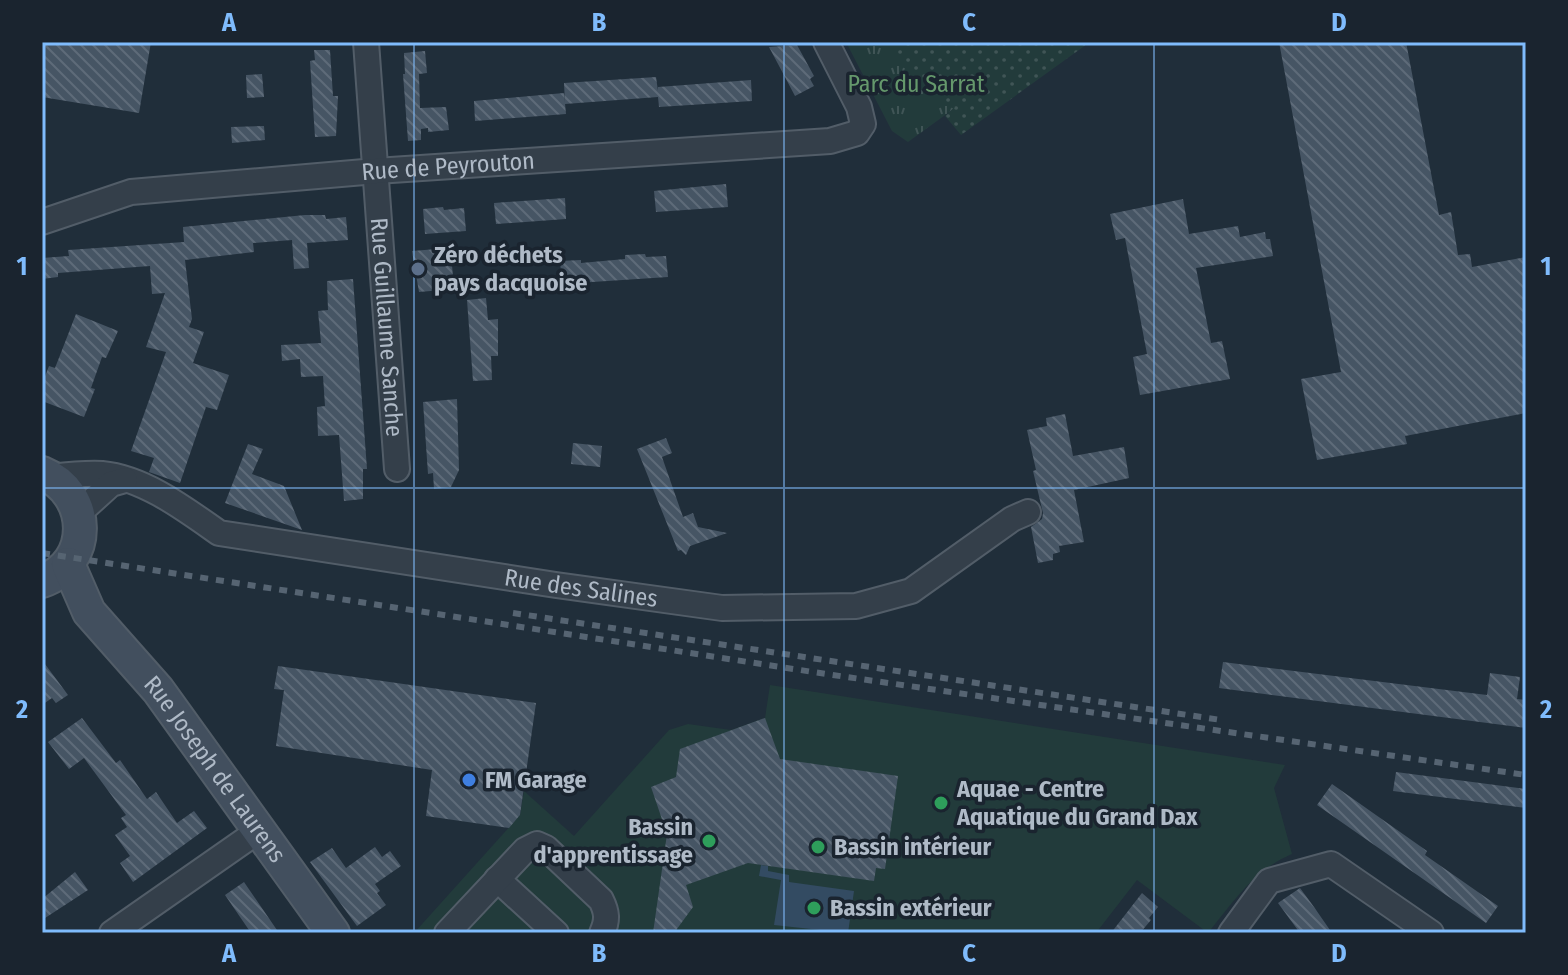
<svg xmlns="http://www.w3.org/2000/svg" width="1568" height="975" font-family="'Fira Sans Condensed',sans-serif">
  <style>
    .grass { fill: #223b3b }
    .park { fill: url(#park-tufts) }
    .garden { fill: url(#garden-dots) }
    .water { fill: #334b62 }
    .building { fill: url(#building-back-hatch) }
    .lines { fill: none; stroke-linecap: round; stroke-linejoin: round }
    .street-casing { stroke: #525d68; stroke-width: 28 }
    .secondary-casing { stroke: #525d68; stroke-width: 36 }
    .street { stroke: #343f4a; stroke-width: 24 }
    .secondary { stroke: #424f5e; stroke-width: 32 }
    .rail { stroke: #566472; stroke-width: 6; stroke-dasharray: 8 8; stroke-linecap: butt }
    .grid { fill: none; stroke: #7fbbfc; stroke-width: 2; stroke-opacity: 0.55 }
    .service-dot { fill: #5c6f8a; stroke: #1a242f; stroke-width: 3 }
    .shop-dot { fill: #3f7fe0; stroke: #1a242f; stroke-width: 3 }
    .leisure-dot { fill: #2e9e5b; stroke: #1a242f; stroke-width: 3 }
    .labels { text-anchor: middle; stroke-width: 7; stroke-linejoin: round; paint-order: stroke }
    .park-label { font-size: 24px; fill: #65986c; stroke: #1a242f }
    .street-label { font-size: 24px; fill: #afbac7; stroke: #1a242f }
    .poi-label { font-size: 24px; font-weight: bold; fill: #afbac7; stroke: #1a242f; text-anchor: start }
    .neatline { fill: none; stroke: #7fbbfc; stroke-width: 3 }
    .grid-label { font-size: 26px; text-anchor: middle; font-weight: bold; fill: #7fbbfc }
  </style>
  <defs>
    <pattern id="park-tufts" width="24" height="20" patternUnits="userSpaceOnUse" patternTransform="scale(2)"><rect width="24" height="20" fill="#223b3b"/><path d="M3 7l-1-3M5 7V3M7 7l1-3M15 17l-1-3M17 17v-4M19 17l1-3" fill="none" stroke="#405556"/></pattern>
    <pattern id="garden-dots" width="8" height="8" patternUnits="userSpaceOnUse" patternTransform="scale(2)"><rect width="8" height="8" fill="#223b3b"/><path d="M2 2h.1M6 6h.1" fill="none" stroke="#405556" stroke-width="1.8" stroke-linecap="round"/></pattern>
    <pattern id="building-back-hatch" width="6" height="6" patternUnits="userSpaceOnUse" patternTransform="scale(2)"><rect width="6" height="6" fill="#465564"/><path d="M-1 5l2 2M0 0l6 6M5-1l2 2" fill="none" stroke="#5e6b79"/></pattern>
  </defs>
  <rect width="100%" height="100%" fill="#202e3a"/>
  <!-- grass -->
  <path class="grass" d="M770 685 1285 765 1274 788 1292 854C1254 870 1233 902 1208 933L1137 880 1096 933H414L520 815 524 791 574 836 669 730 688 724 731 730 765 718Z"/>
  <!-- park -->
  <path class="park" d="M846 42H1046L908 142 892 131Z"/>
  <!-- garden -->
  <path class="garden" d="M895 42H1090L961 135 945 116 955 107 917 88 899 58Z"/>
  <!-- water -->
  <path class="water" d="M761 865 768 866V871L789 875V882L854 891 848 933 774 925 781 880 759 876Z"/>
  <!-- building -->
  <path class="building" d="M42 42H151L139 113 42 97Z
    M1279 42H1406L1439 215 1451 212 1458 255 1470 254 1472 267 1526 257V413L1405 436 1407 444 1317 460 1301 379 1341 372Z
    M797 45 814 76 810 79 814 86 795 96 769 47Z
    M314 50H330L333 96H338L336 136 315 137 310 61 315 60Z
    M425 51 427 73 419 74 420 108 446 107 449 130 428 132V128L421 129V140L408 141 403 74H405L404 53Z
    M262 74 264 97 247 98 246 75Z
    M656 77 658 91V87L751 80 752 101 659 107 658 97 565 104 564 83Z
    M564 93 566 114 475 121 474 101Z
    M264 126 265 140 232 143 231 127Z
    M726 184 728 207 656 212 654 191Z
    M565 198 566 219 496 224 494 203Z
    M1183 199 1189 234 1238 226 1240 237 1265 232 1266 239H1270L1273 256 1196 268 1211 343 1222 341 1230 379 1140 395 1133 357 1147 354 1125 238 1116 240 1110 214Z
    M443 207 444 210 464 208 466 231 425 234 423 209Z
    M305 215H325L326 219 346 217 348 240 307 243 309 268 294 269 292 240 253 243 254 252 185 260 192 319 189 327 204 332 193 363 229 375 217 410 206 407 180 483 149 472 154 458 131 451 166 352 146 347 165 293 152 294 150 266 58 273V277L42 279V258L69 256 68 250 184 242 183 227Z
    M437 249 438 266 452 265 454 289 419 292 412 251Z
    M645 254 646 257 666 256 668 277 562 284 560 261 581 260V263L625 259V255Z
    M353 279 367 469H363V499L344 501 339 435 318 436 317 407 325 406 323 376 301 377 300 359 282 361 281 345 321 343 318 311 328 310 327 281Z
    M486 298 488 320 498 319V356H491L492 380 473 381 467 300Z
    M76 314 118 331 106 358 102 357 91 388 95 389 84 417 42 401V384L49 366 55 368Z
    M457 399 459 470 451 487 434 489 433 473 428 474 423 402Z
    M1065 414 1073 456 1124 447 1129 478 1074 490 1084 542 1059 546 1060 552 1053 554V560L1038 563 1031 527 1042 519 1043 513 1033 471 1036 470 1027 430 1047 426 1046 418Z
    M666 438 672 453 662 457 683 517 693 513 698 527 727 533 690 546 686 555 681 550 678 551 637 449Z
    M573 443 602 446 600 467 571 464Z
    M248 444 263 449 252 474 284 486 302 530 225 503Z
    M42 660 68 695 56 703 52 698 42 705Z
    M1223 662 1487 695 1490 673 1520 677 1517 699 1526 700V728L1219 688Z
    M278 666 536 703 520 815 509 828 426 816 432 770 276 746 284 690 274 689Z
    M82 718 116 763 120 760 147 799 156 792 177 823 194 811 207 828 133 882 120 863 130 856 115 835 127 827 121 818 126 815 84 758 69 769 48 742Z
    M765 718 780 759 898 776 885 869 876 868 874 881 748 863 686 885 693 907 674 933H653L667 834 651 787 676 777 680 749Z
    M1396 772 1526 789V808L1393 791Z
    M1332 784 1427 851 1425 855 1498 906 1486 923 1317 805Z
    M375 847 382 857 390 851 401 866 375 884 380 891 377 893 386 905 357 926 310 862 332 848 346 868Z
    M75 872 88 890 42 920V899Z
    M244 882 279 933H251L225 895Z
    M1300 888 1314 907 1332 933H1300L1278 903Z
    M1142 893 1158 907 1149 918 1151 920 1140 933H1111Z"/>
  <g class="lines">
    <!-- street casing -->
    <g class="street-casing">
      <g id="street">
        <path id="s1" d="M366 42 397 469"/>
        <path id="s2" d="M42 222 131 192 376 171 830 141 857 133 863 124 859 107 826 42"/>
        <path id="s3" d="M51 477C68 475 85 473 102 474 144 478 185 509 219 533L556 585 722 608 856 606 911 591 1012 519 1028 512"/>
        <path d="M79 513 111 484 125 480"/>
        <path d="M497 879 556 933"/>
        <path d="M112 933 261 829"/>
        <path d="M447 933 525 850 537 844 546 848 601 900C607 912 608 920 602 933"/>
        <path d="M1231 933 1269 881 1331 864 1431 933"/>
      </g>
    </g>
    <!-- secondary casing -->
    <g class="secondary-casing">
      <g id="secondary">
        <path d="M42 473C91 493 94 563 42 581"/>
        <path id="s4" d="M68 564 89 612 158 690 333 933"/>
      </g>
    </g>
    <!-- street -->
    <use href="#street" class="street"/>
    <!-- secondary -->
    <use href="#secondary" class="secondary"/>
    <!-- rail -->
    <path class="rail" d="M42 553 826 674 1526 775
      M513 613 1221 720"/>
  </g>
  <!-- grid -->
  <path class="grid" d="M414 42V933M784 42V933M1154 42V933M42 488H1526"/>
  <!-- markers -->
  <circle class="service-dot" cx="418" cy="269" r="8"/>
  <circle class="shop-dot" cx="469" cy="780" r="8"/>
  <g class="leisure-dot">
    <circle cx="941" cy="803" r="8"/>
    <circle cx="709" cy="841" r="8"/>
    <circle cx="818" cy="847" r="8"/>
    <circle cx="814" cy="908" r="8"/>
  </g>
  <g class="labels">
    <!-- park labels -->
    <g class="park-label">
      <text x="916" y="92">Parc du Sarrat</text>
    </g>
    <!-- street labels -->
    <g class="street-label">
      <text dy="8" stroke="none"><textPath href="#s2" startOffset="412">Rue de Peyrouton</textPath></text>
      <text dy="8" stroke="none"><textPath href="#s1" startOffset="286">Rue Guillaume Sanche</textPath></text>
      <text dy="8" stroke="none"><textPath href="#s3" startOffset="550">Rue des Salines</textPath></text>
      <text dy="8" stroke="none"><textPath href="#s4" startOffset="254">Rue Joseph de Laurens</textPath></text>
    </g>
    <!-- poi labels -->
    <g class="poi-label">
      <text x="434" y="263">Zéro déchets<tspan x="434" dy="28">pays dacquoise</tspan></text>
      <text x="485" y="788">FM Garage</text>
      <text x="957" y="797">Aquae - Centre<tspan x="957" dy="28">Aquatique du Grand Dax</tspan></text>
      <text x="693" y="835" text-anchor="end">Bassin<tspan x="693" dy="28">d'apprentissage</tspan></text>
      <text x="834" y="855">Bassin intérieur</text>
      <text x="830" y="916">Bassin extérieur</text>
    </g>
  </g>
  <!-- border -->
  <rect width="1568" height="975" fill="none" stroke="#1a242f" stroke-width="88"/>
  <rect x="44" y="44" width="1480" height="887" class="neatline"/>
  <g class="grid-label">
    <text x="229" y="31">A</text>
    <text x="599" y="31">B</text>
    <text x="969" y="31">C</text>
    <text x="1339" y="31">D</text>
    <text x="22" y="275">1</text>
    <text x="1546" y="275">1</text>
    <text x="22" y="718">2</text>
    <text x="1546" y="718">2</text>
    <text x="229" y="962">A</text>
    <text x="599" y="962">B</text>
    <text x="969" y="962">C</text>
    <text x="1339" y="962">D</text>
  </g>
</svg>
